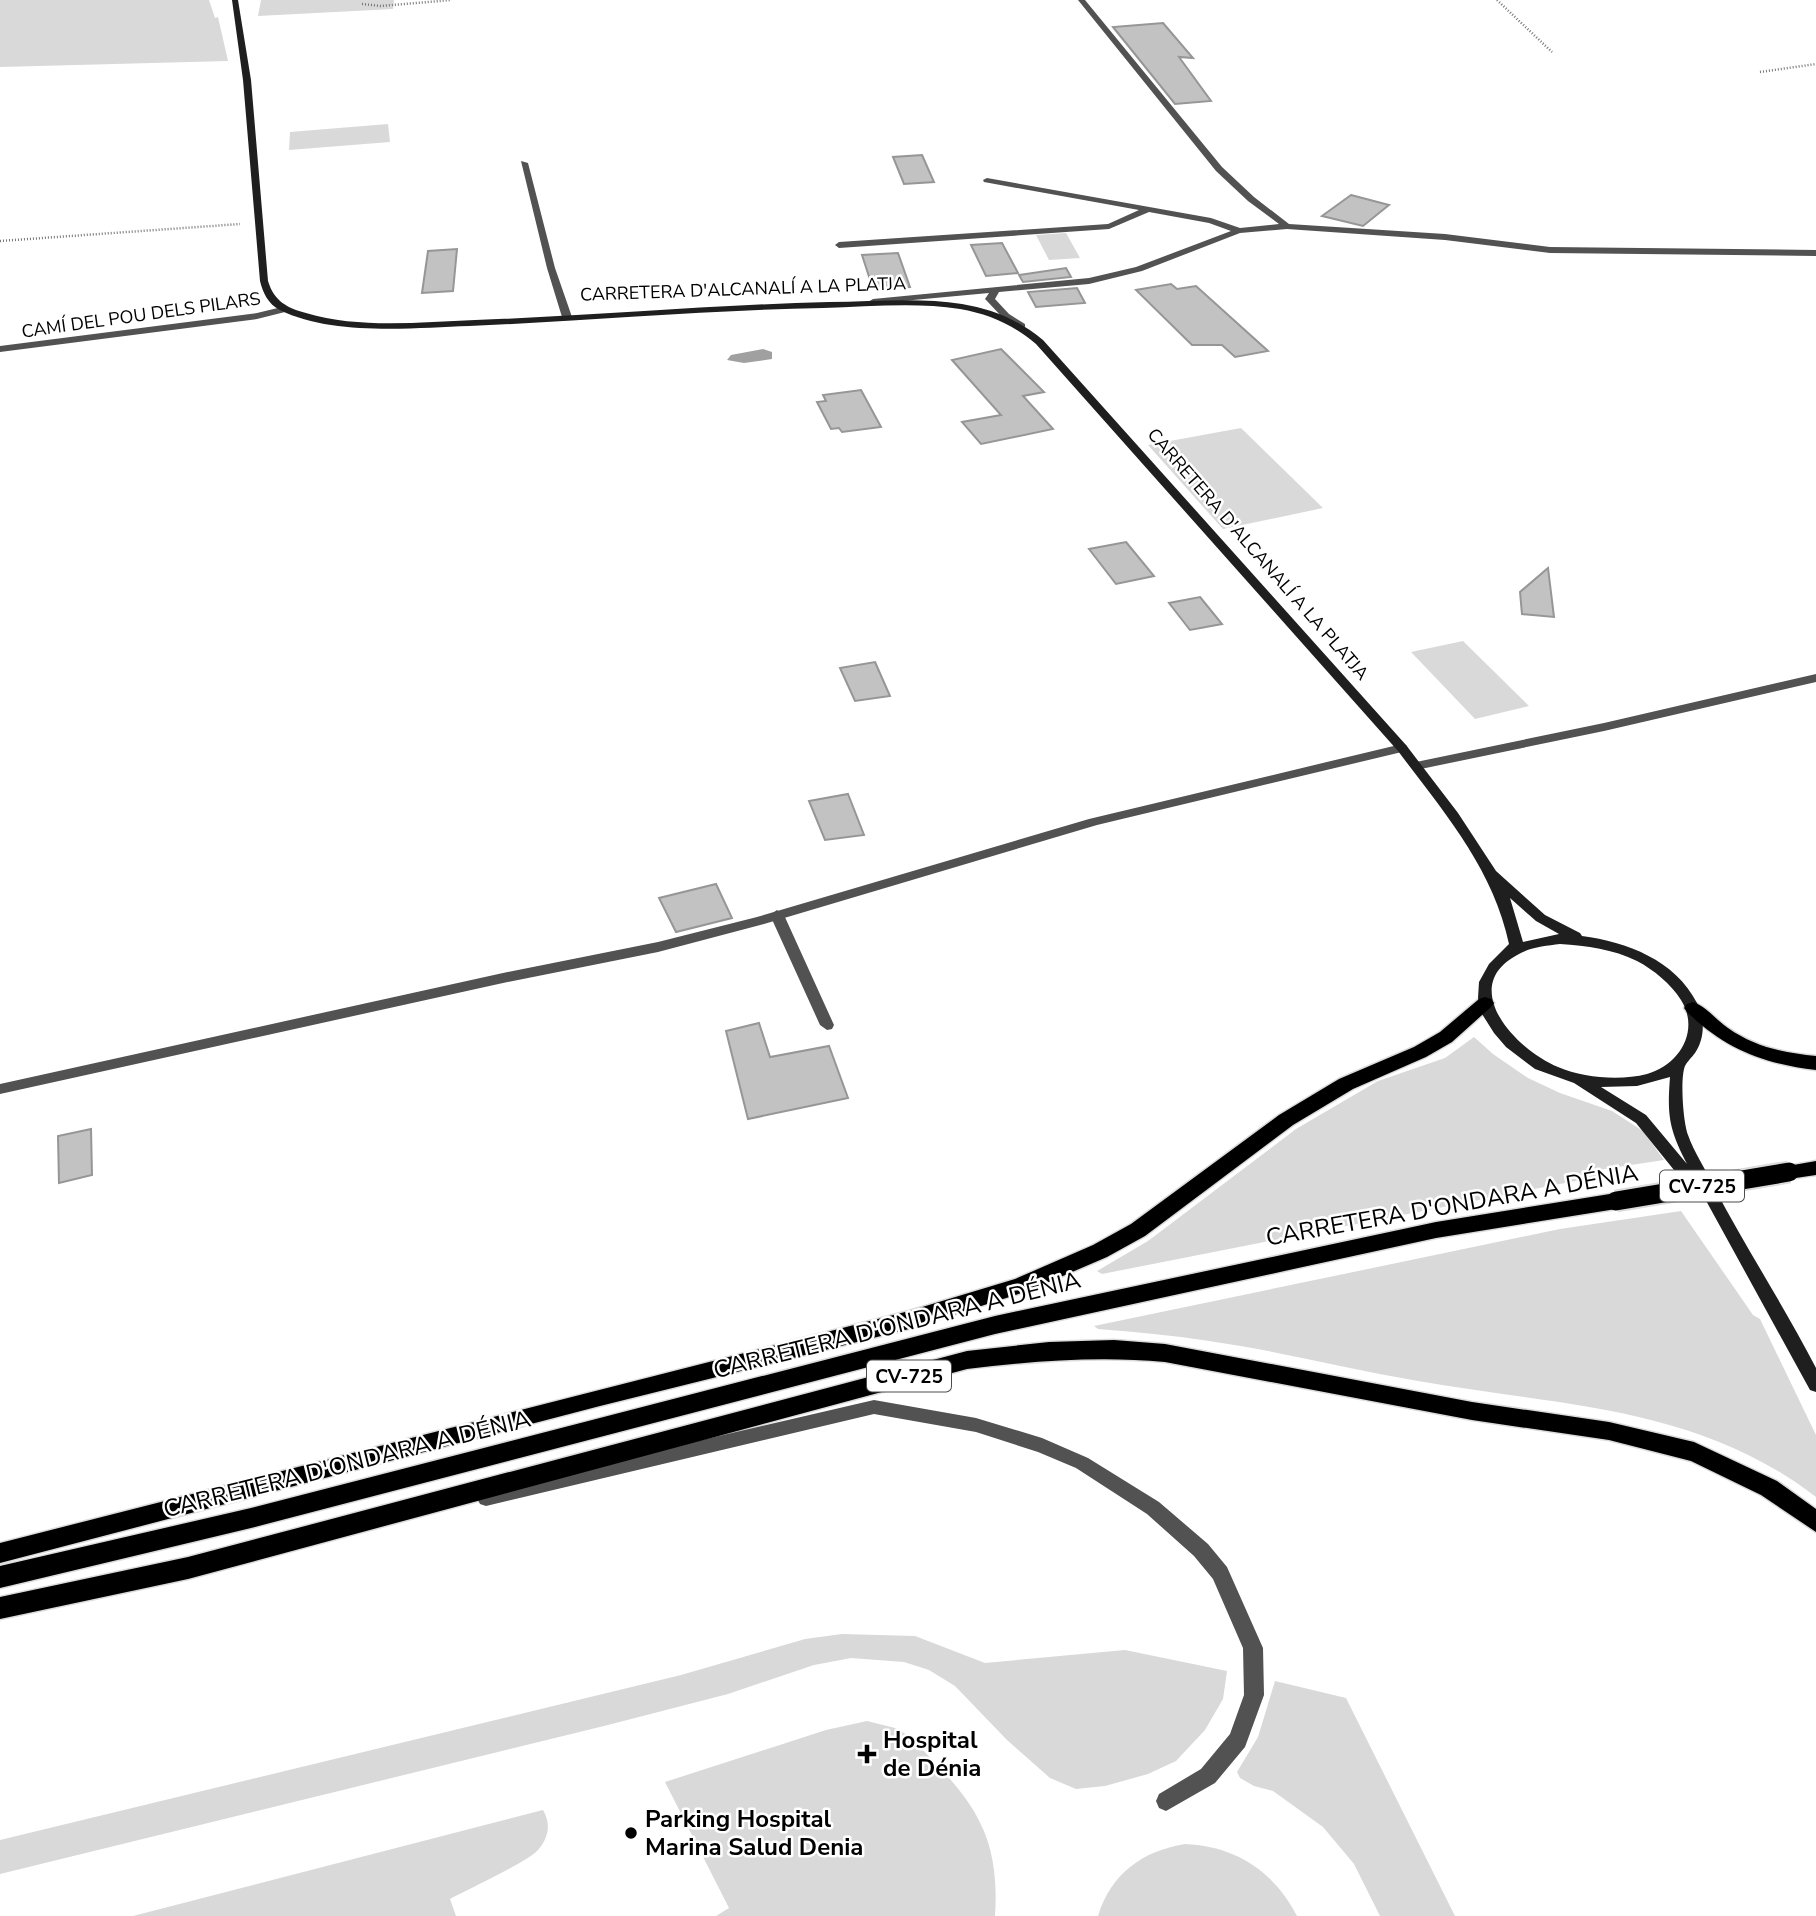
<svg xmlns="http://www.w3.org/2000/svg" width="1816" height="1916" font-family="'Nunito Sans',sans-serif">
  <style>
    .green { fill: #d9d9d9 }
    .water { fill: #a0a0a0 }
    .building { fill: #c2c2c2; stroke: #969696; stroke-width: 2 }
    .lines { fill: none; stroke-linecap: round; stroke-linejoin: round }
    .primary-casing { stroke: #dbdbdb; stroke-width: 3 }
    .path { stroke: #747474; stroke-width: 2.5; stroke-dasharray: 1 2; stroke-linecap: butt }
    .lane { fill: #525252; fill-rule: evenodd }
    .street { fill: #525252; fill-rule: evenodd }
    .secondary { fill: #1f1f1f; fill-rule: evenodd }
    .primary { fill: #000; fill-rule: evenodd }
    .primary-bridge-casing { stroke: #dbdbdb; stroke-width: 23; stroke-linecap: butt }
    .primary-bridge { stroke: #000; stroke-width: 19 }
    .poi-dot { fill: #000; stroke: #fff; stroke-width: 2.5 }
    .labels { text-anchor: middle; stroke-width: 5; stroke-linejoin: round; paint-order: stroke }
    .far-street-label { font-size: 18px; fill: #000; stroke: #fff }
    .shield { fill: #fff; stroke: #4c4c4c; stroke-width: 2 }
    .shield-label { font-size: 19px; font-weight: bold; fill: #000 }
    .near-street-label { font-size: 24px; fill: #000; stroke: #fff }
    .near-poi-label { font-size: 24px; font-weight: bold; fill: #000; stroke: #fff; text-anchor: start }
  </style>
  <rect width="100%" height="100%" fill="#fff"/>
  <!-- green -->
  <path class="green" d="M0 0H209L215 18 218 17 228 61 0 67Z
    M261 0H394L393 9 258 16Z
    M388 124 390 142 289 150 290 132Z
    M1066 233 1080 258 1049 260 1036 235Z
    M1241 428 1323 508 1223 529 1148 445Z
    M1463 641 1529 706 1475 719 1411 652Z
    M1474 1037 1493 1054 1528 1078 1560 1093 1612 1111 1643 1131 1664 1160 1598 1170 1601 1176 1102 1274 1097 1271 1148 1241 1296 1129 1378 1081 1445 1058Z
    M1681 1211 1753 1315 1760 1319 1816 1435V1497C1697 1405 1559 1406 1418 1381 1348 1369 1279 1351 1209 1341 1172 1335 1135 1332 1098 1329L1094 1326 1560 1229Z
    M842 1634 915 1636 985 1663 1125 1650 1227 1671 1223 1699 1205 1730 1176 1761 1148 1774 1105 1786 1076 1789 1050 1778 1007 1740 955 1686 929 1670 904 1662 851 1658 814 1665 728 1694 604 1726 0 1874V1840L681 1675 805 1639Z
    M1275 1681 1346 1698 1455 1916H1380L1354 1864 1323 1827 1273 1791 1254 1786 1240 1778 1237 1772 1258 1737Z
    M867 1721 895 1728 909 1736C967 1795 1001 1827 995 1916H716L729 1908 665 1782 826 1730Z
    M543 1810C551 1823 549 1838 538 1850 529 1861 467 1890 450 1899L456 1916H133Z
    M1185 1844C1235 1846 1274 1871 1297 1916H1098C1111 1874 1142 1851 1185 1844Z"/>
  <!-- water -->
  <path class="water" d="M763 349 772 352V359L744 363 727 360 731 355Z"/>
  <!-- building -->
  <path class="building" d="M1163 23 1193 58 1179 57 1211 101 1175 104 1113 27Z
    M922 155 934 182 904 184 893 157Z
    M1351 195 1389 205 1363 226 1322 216Z
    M1002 243 1018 273 986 276 971 245Z
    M457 249 453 291 422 293 428 251Z
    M898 253 910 287 873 289 862 255Z
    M1066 268 1071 277 1023 282 1019 275Z
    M1171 284 1177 289 1196 286 1268 351 1235 357 1222 345H1192L1136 290Z
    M1077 288 1085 303 1036 307 1028 292Z
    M1001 349 1044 392 1023 396 1053 429 981 444 962 422 1001 415 952 360Z
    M861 390 881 427 842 432 839 428 831 429 817 402 826 401 823 395Z
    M1126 542 1154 576 1116 584 1089 549Z
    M1548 568 1554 617 1522 614 1520 592Z
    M1200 597 1222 624 1190 630 1169 603Z
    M875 662 890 696 855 701 840 668Z
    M848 794 864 835 825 840 809 801Z
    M716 884 732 918 676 932 659 898Z
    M759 1023 770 1057 829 1046 848 1098 748 1119 726 1031Z
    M91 1129 92 1175 59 1183 58 1136Z"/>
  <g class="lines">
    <!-- primary casing -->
    <g class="primary-casing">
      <path id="primary" d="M1485 997 1491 999 1494 1003 1491 1007 1452 1042 1426 1057 1353 1089 1293 1125 1145 1236 1107 1257 1028 1291 909 1329 600 1406 0 1563V1543L909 1311 1015 1279 1093 1245 1131 1224 1279 1115 1339 1079 1414 1047 1440 1032 1479 999Z
        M1693 1002C1706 1006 1716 1020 1728 1028 1755 1047 1784 1053 1816 1056V1070C1764 1064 1725 1049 1687 1012L1684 1008 1687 1004Z
        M1816 1161V1175L1789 1179 1782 1177 1779 1172 1782 1167Z
        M1616 1193 1623 1196 1626 1201 1623 1206 1616 1209 1436 1238 995 1334 251 1528 0 1588V1566L251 1508 995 1316 1436 1222Z
        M1114 1340 1165 1344 1472 1402 1609 1422 1694 1442 1777 1481 1816 1509V1532L1761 1495 1691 1461 1609 1440 1472 1420 1165 1362C1098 1356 1034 1361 967 1369L188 1579 0 1619V1597L188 1557 967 1351 1049 1342Z"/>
    </g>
    <!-- path -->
    <path class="path" d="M1497 0 1552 52
      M362 4 381 6 451 0
      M1760 72 1816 64
      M0 241 240 224"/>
    <!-- lane -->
    <path class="lane" d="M1078 0H1085L1222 167 1254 197 1289 224 1445 234 1550 247 1816 250V256L1550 253 1445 240 1287 229 1240 233 1142 271 1089 284 999 292 995 299 1009 314 1025 324V328L1022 329 1003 318 987 301 985 299 989 293 870 304 868 302 873 299 1089 278 1136 267 1231 231 1209 223 1149 212 1109 229 839 248 835 245 839 242 1108 224 1139 210 984 182 983 180 987 178 1211 218 1240 228 1279 224 1248 201 1216 171Z
      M521 161 528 163 555 268 572 317 570 319 562 317 547 268Z
      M777 910 784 915 834 1025 832 1029 827 1030 820 1025 770 915Z
      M874 1400 976 1418 1042 1438 1088 1458 1159 1502 1208 1544 1227 1567 1263 1648 1264 1695 1245 1747 1215 1783 1166 1811 1159 1808 1156 1801 1159 1794 1201 1769 1230 1734 1244 1695 1243 1648 1213 1579 1194 1556 1147 1514 1076 1468 1038 1452 976 1432 874 1414 486 1506 480 1504 477 1498 480 1492 486 1490Z"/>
    <!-- street -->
    <path class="street" d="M286 306 291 309 289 311 257 319 0 352V346L257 313Z
      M1816 674V682L1604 731 1416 770 1410 766 1416 762 1604 723Z
      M1402 744 1406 745 1408 748 1406 751 1097 825 764 924 658 952 503 983 0 1094V1084L503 973 658 942 757 917 1089 819Z"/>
    <!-- secondary -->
    <path class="secondary" d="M232 0H238L251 80 268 281C274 301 287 308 306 313 359 329 420 322 475 320 593 316 711 305 829 302 873 302 918 297 962 304 992 309 1019 320 1043 340L1406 745 1458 813 1496 871 1545 915 1580 933 1582 936C1627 942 1675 960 1697 1003 1705 1019 1705 1038 1695 1053 1692 1057 1687 1062 1685 1066 1680 1078 1683 1122 1688 1135 1694 1152 1706 1170 1714 1187 1746 1248 1784 1306 1816 1368V1392L1810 1390 1704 1197 1695 1196 1636 1123 1574 1083 1535 1069 1506 1047 1494 1033 1482 1014 1478 998 1479 982 1489 964 1509 944C1493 868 1443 811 1398 751L1036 344C1014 325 989 314 960 309 915 302 868 307 823 308 705 310 587 321 469 326 412 328 332 336 280 310 268 304 263 293 260 281L243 80ZM1510 898 1536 921 1559 934 1523 942ZM1560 944C1587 946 1613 949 1637 961 1654 970 1671 984 1681 1000 1700 1030 1680 1065 1647 1074 1620 1081 1584 1078 1558 1067 1516 1050 1456 986 1519 954 1531 947 1546 946 1560 944ZM1670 1077C1667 1116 1669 1129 1687 1164L1646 1115 1601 1087 1637 1086Z"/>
    <!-- primary -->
    <use href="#primary" class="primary"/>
    <!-- primary-bridge casing -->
    <g class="primary-bridge-casing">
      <path id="primary-bridge" d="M1616 1201 1789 1172"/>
    </g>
    <!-- primary-bridge -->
    <use href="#primary-bridge" class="primary-bridge"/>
  </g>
  <!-- markers -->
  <g class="poi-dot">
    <path d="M863.5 1743.5h7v7h7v7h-7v7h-7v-7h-7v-7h7z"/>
    <circle cx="631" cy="1833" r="7"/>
  </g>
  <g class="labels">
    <!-- far-street labels -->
    <g class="far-street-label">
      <text transform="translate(743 289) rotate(-2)" y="6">CARRETERA D'ALCANALÍ A LA PLATJA</text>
      <text transform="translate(141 315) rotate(-8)" y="6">CAMÍ DEL POU DELS PILARS</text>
      <text transform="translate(1258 554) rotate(49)" y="6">CARRETERA D'ALCANALÍ A LA PLATJA</text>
    </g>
    <!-- shield labels -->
    <g class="shield">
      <rect x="1660" y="1170.5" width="84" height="31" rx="5"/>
      <rect x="867" y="1360.5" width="84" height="31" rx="5"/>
    </g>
    <g class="shield-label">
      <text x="1702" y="1193">CV-725</text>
      <text x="909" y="1383">CV-725</text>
    </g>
    <!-- near-street labels -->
    <g class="near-street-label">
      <text transform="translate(1452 1205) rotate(-10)" y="8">CARRETERA D'ONDARA A DÉNIA</text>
      <text transform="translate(897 1325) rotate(-14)" y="8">CARRETERA D'ONDARA A DÉNIA</text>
      <text transform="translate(347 1464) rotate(-14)" y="8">CARRETERA D'ONDARA A DÉNIA</text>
    </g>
    <!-- near-poi labels -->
    <g class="near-poi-label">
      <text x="883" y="1748">Hospital<tspan x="883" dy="28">de Dénia</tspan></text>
      <text x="645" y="1827">Parking Hospital<tspan x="645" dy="28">Marina Salud Denia</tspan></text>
    </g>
  </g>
</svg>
